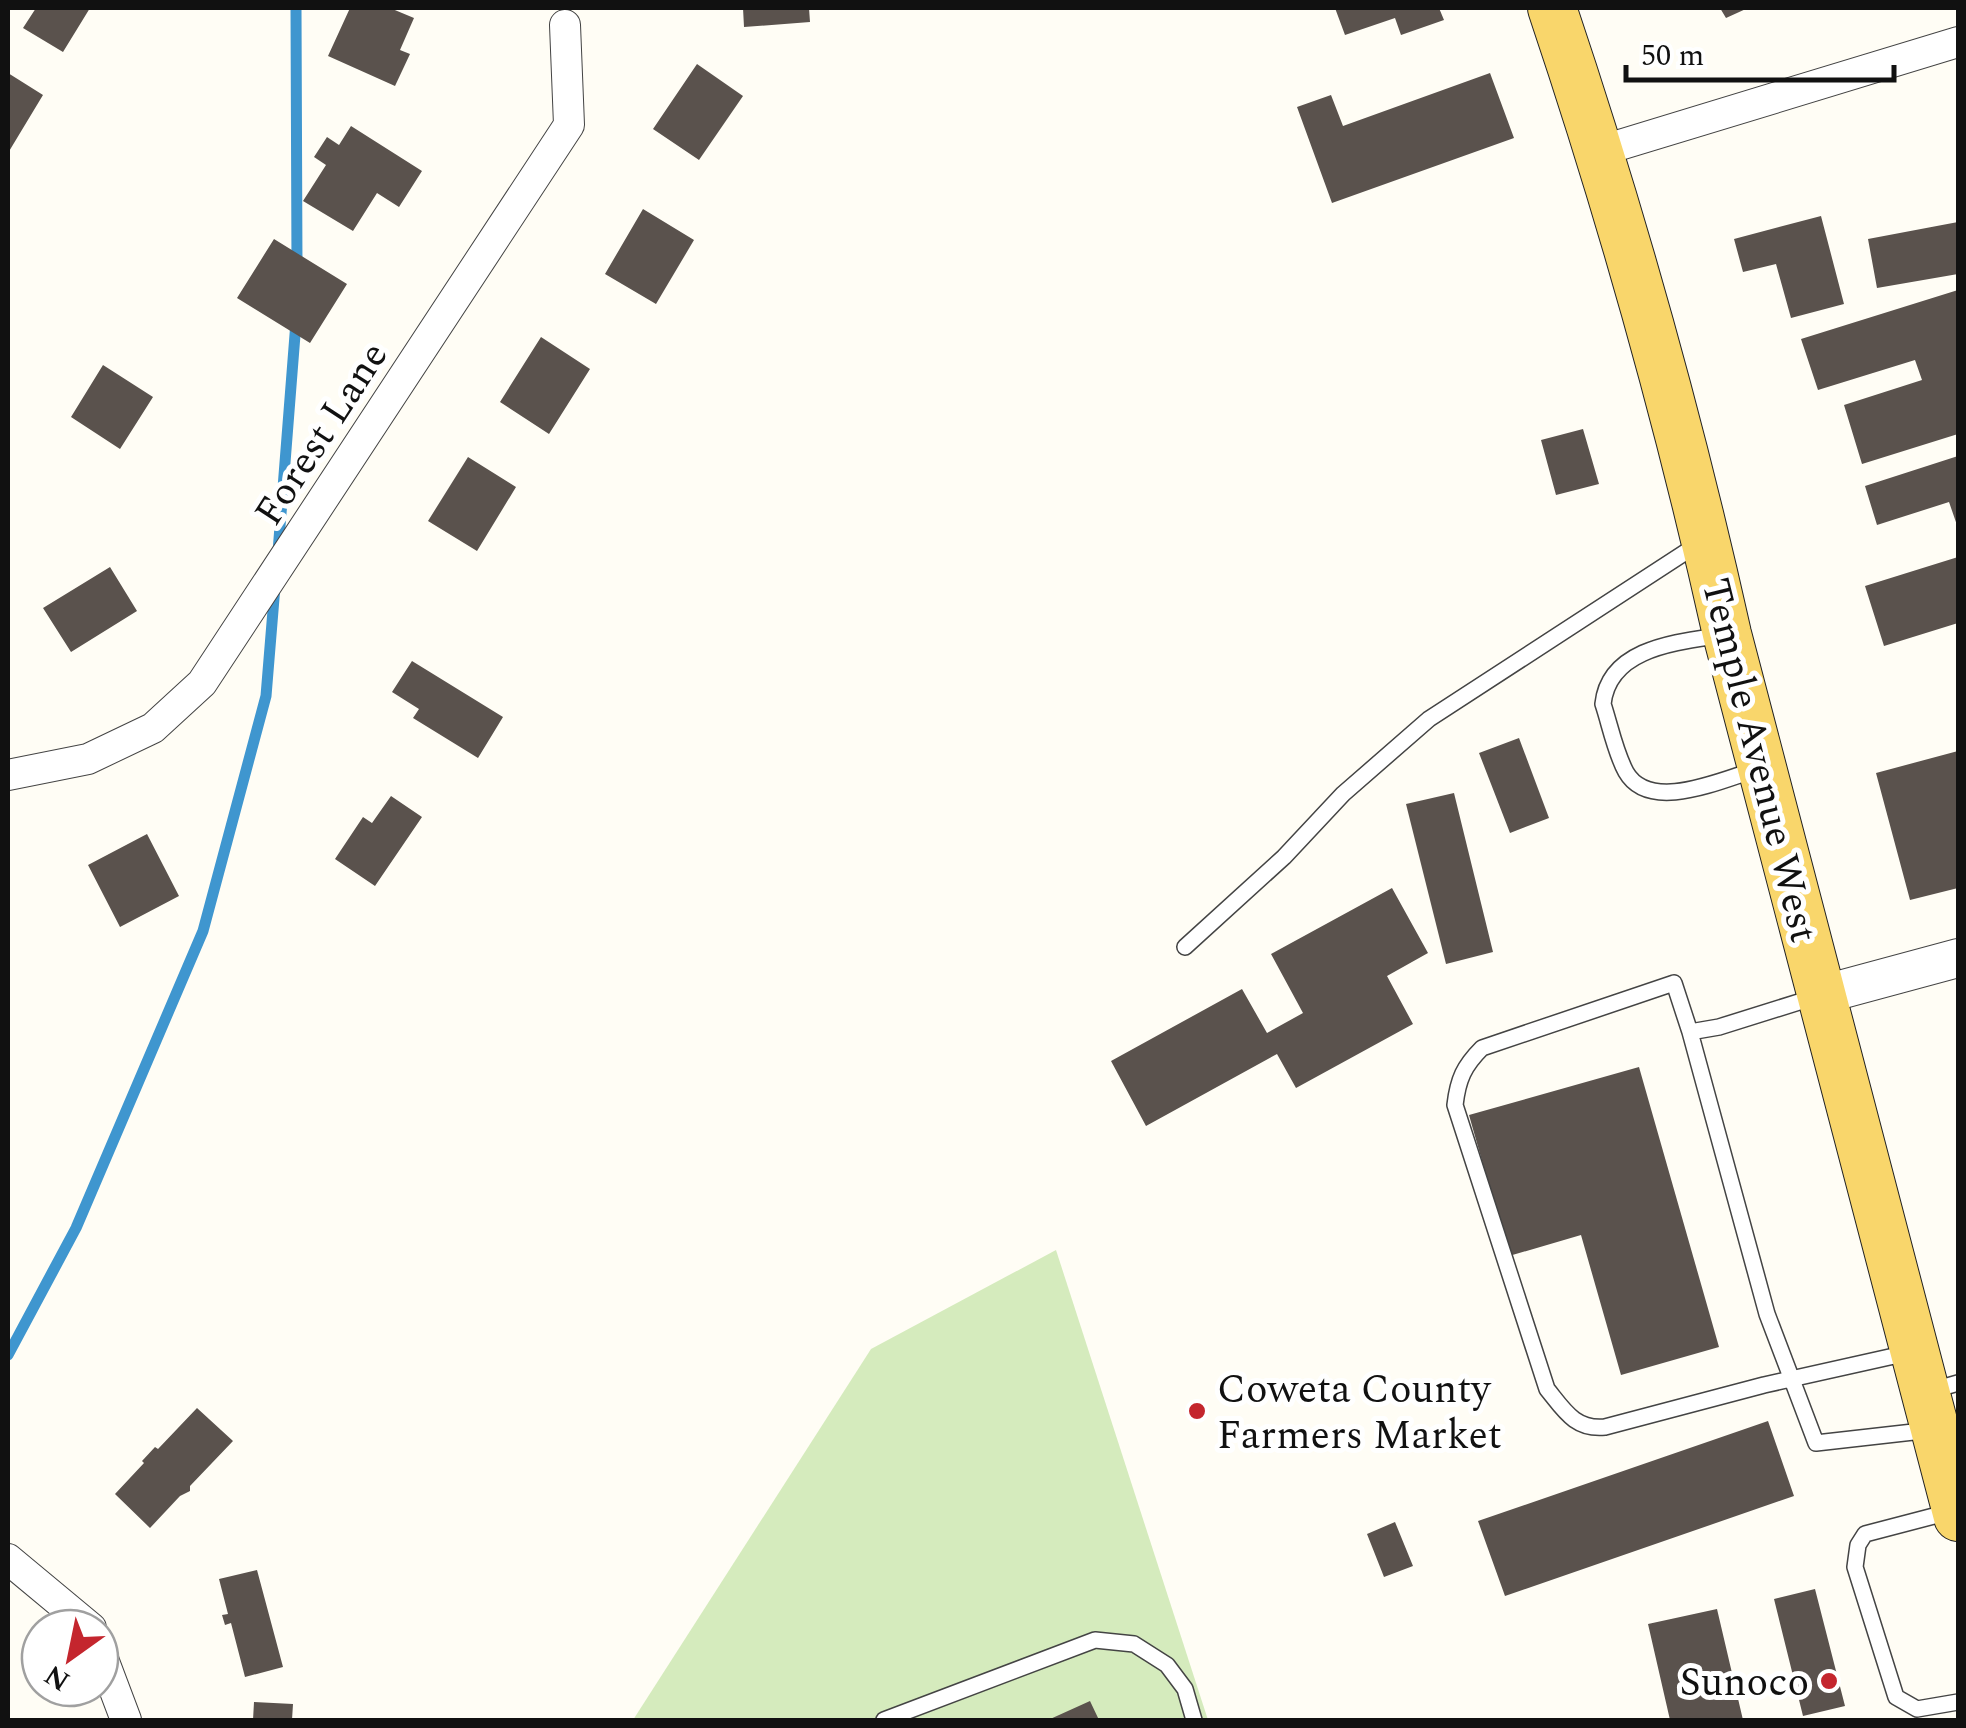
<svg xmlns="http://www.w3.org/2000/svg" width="1966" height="1728" font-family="Spectral,serif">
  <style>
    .green { fill: #d5ebbd }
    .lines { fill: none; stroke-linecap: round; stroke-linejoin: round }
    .stream { stroke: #3f96cf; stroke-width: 11 }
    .building { fill: #5a524d }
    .service-casing { stroke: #444; stroke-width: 18 }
    .minor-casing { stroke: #444; stroke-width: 32 }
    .tertiary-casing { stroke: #444; stroke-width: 40 }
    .primary-casing { stroke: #222; stroke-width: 50 }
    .service { stroke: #fff; stroke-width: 15 }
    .minor { stroke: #fff; stroke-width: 30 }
    .tertiary { stroke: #fff; stroke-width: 38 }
    .primary { stroke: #f9d66b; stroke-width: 48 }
    .poi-dot { fill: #c4262e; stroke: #fff; stroke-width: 4 }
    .labels { text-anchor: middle; stroke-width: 10; stroke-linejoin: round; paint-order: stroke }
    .street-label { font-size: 40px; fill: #111; stroke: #fff }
    .poi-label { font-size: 40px; fill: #111; stroke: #fff; text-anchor: start }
  </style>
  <rect width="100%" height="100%" fill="#fffdf5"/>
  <!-- green -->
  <path class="green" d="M1056 1250 1208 1720H633L871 1349Z"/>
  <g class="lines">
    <!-- stream -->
    <path class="stream" d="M296 8 297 268
      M278 552 296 322
      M8 1355 76 1228 203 931 266 696 275 586"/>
  </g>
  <!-- building -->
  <path class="building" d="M36 8H90L63 52 23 28Z
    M350 8H390L414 18 400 50 410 54 395 86 328 56Z
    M743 8H809L810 22 744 27Z
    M1335 8H1439L1444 20 1401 35 1395 18 1345 35Z
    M1720 8H1748L1726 18Z
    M697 64 743 96 699 160 653 129Z
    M8 73 43 95 8 153Z
    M1490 73 1514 138 1332 203 1297 107 1331 95 1343 126Z
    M351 126 422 171 399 207 377 193 353 231 303 201 326 165 314 157 327 137 339 145Z
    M643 209 694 240 656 304 605 274Z
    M1821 216 1844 304 1791 318 1776 264 1743 272 1734 239Z
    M1958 222V274L1877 288 1868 239Z
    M274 239 347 284 310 343 237 298Z
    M1958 290V434L1862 464 1844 405 1922 380 1915 360 1818 390 1801 339Z
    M541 337 590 369 549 434 500 402Z
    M103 365 153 397 120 449 71 417Z
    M1583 429 1599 484 1556 495 1541 440Z
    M1958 456V528L1949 502 1877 525 1865 486Z
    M468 457 516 487 477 551 428 521Z
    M1958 557V623L1884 646 1865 586Z
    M110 567 137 611 71 652 43 608Z
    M412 661 503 717 478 758 413 718 419 709 392 692Z
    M1519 738 1549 818 1510 833 1479 753Z
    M1958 751V888L1910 900 1876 773Z
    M1454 793 1493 952 1446 964 1406 804Z
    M391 796 422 817 375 886 335 859 363 817 372 823Z
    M147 834 179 896 120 927 88 865Z
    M1392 888 1428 953 1387 976 1413 1024 1296 1088 1277 1054 1146 1126 1111 1061 1242 989 1267 1033 1303 1013 1271 954Z
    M1639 1067 1719 1347 1621 1375 1581 1235 1509 1256 1469 1115Z
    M197 1408 233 1441 190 1486V1491L180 1496 150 1528 115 1494 144 1463 142 1461 155 1447 158 1449Z
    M1768 1421 1794 1496 1505 1596 1478 1521Z
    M1395 1522 1413 1566 1384 1577 1367 1534Z
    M257 1570 283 1667 245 1677 231 1623 225 1625 222 1615 228 1614 219 1579Z
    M1815 1589 1845 1706 1803 1716 1774 1599Z
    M1717 1609 1743 1720H1670L1648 1624Z
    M1090 1701 1099 1720H1048Z
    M254 1702 293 1704 292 1720H253Z"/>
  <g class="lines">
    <!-- service casing -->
    <g class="service-casing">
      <path id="service" d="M1723 635C1679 642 1609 647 1603 704 1610 725 1615 752 1626 772 1650 814 1723 779 1758 769
        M1185 947 1284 857 1343 794 1429 719 1698 544
        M1818 996 1719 1027 1690 1032 1674 983 1482 1048C1464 1066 1458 1079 1455 1105L1547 1389C1564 1410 1575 1430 1605 1427L1764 1385 1912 1352
        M1690 1032 1767 1314 1816 1443 1931 1430
        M1930 1391 1958 1383
        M1953 1511 1865 1534 1858 1545 1855 1567 1896 1697 1917 1709 1958 1702
        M884 1720 1095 1640 1134 1644 1167 1665 1185 1689 1194 1720"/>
    </g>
    <!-- minor casing -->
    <g class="minor-casing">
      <path id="minor" d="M1600 151 1958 42
        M8 775 88 759 153 728 202 683 569 125 565 25
        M8 1559 91 1628
        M100 1651 126 1720"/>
    </g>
    <!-- tertiary casing -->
    <g class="tertiary-casing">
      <path id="tertiary" d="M1821 995 1958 958"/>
    </g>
    <!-- primary casing -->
    <g class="primary-casing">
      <path id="primary" d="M1552 8C1621 213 1680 423 1727 634L1958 1517"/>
    </g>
    <!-- service -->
    <use href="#service" class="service"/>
    <!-- minor -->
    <use href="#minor" class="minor"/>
    <!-- tertiary -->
    <use href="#tertiary" class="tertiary"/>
    <!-- primary -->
    <use href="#primary" class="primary"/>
  </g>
  <!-- markers -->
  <g class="poi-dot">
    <circle cx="1197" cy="1411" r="10"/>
    <circle cx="1829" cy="1681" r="10"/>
  </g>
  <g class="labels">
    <!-- street labels -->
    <g class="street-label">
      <text transform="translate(320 433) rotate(-57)" y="14">Forest Lane</text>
      <text transform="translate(1761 760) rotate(76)" y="14">Temple Avenue West</text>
    </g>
    <!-- poi labels -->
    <g class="poi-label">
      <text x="1217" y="1402">Coweta County<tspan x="1217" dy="46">Farmers Market</tspan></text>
      <text x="1809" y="1695" text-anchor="end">Sunoco</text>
    </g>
  </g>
  <!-- border -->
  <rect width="1966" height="1728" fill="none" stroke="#111111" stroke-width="20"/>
  <!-- north arrow -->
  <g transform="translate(70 1658) rotate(213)"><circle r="48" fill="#ffffff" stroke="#a0a0a0" stroke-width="2.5"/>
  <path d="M0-8L18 38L0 25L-18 38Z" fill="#c4262e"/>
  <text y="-15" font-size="28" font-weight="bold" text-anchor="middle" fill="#111111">N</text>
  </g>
  <!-- scale -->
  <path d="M1626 65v15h268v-15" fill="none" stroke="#111111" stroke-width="5"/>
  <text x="1641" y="65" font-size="30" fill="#111111" stroke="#ffffff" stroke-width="8" paint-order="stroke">50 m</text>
</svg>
